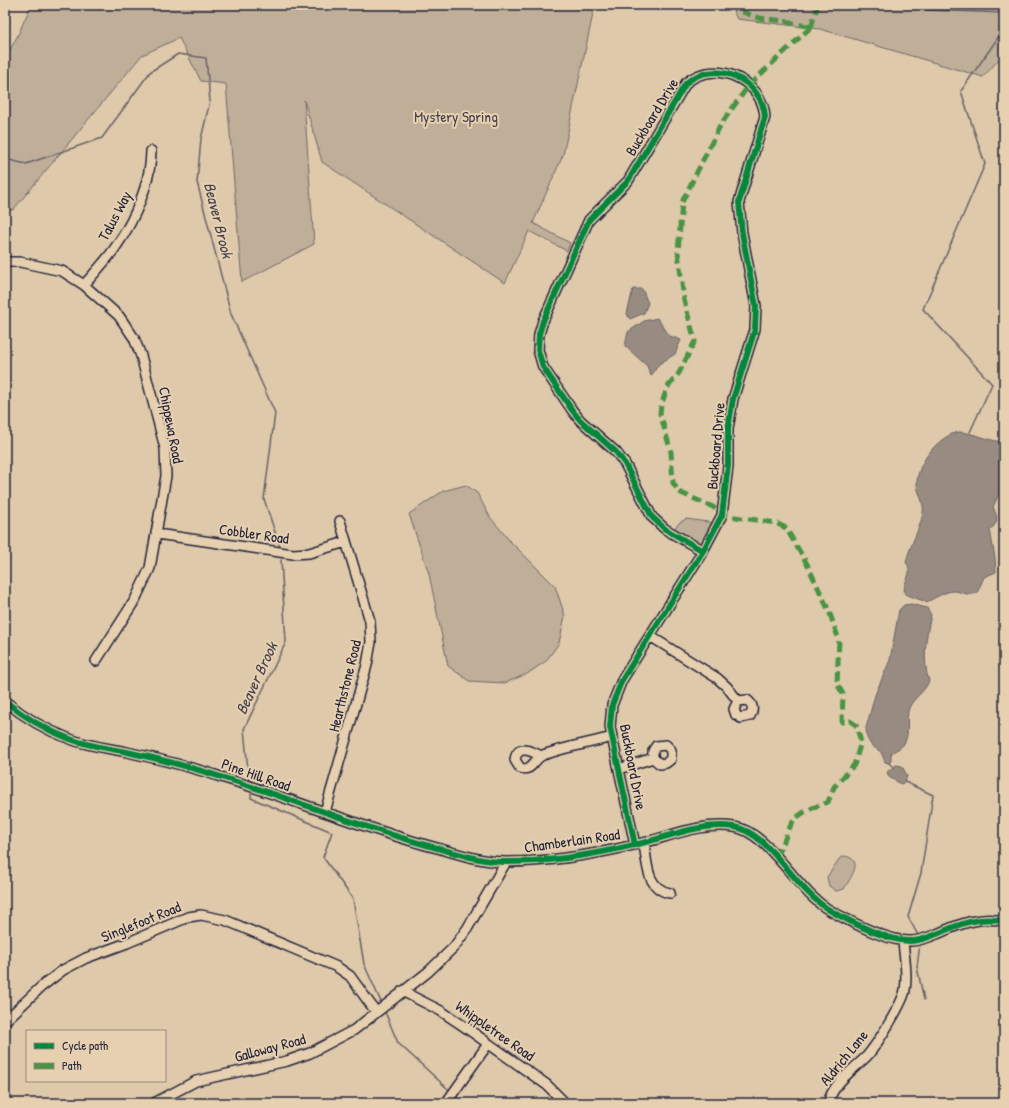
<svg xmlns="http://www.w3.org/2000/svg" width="1009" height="1108" font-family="'Patrick Hand',sans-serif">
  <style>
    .green { fill: #bfae98; stroke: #70686a }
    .water { fill: #988b82; stroke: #696166 }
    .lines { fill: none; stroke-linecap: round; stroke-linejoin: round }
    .stream { stroke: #696166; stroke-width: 1.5 }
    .minor-casing { stroke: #22223b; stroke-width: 12 }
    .minor { stroke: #e6d0af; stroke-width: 9 }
    .quiet { stroke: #4a9344; stroke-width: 5; stroke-dasharray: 10 5; stroke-linecap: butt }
    .cycleway-casing { stroke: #e6d0af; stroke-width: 8 }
    .cycleway { stroke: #00873e; stroke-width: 6 }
    .labels { text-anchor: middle; stroke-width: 4; stroke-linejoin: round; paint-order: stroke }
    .park-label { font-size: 15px; fill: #413e4e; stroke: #e6d0af }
    .street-label { font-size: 15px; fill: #22223b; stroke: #e6d0af }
    .water-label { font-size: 16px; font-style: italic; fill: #454250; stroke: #e6d0af }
  </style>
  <rect width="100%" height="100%" fill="#dec9aa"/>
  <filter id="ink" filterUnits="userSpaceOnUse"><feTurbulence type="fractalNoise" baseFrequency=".025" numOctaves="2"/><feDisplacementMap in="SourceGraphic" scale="8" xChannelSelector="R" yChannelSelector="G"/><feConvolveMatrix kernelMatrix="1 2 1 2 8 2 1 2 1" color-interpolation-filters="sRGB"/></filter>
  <g filter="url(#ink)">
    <!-- green -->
    <path class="green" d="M31 5H597L594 9 563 155 533 223 570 243 567 251 529 231 505 283 322 162 304 100 314 244 242 282 226 84 201 81 179 38 142 55 13 210H5V59L18 35Z
      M730 5H1004V54L983 77 820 29 737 19Z
      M466 485 477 493 490 517 509 540 555 586 565 616 559 643 546 661 527 674 505 683 469 681 448 666 429 574 409 514 443 491Z
      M686 519 715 523 703 543 697 544 673 530 679 523Z
      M845 856C865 860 850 878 844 889L836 891 829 886 827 877 840 858Z"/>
    <!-- water -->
    <path class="water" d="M633 289H642L648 303 644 313 630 319 627 314Z
      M657 318 670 336 681 340 675 354 659 364 651 376 647 366 625 346 628 332 644 321Z
      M959 432C976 433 988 441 1004 442V489L998 496 993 507C998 518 999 522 990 530L995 558 996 572 984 577 977 593C969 596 964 593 956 591 946 590 934 599 926 602L905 594C901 581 915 575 906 562 910 545 920 529 923 513 925 502 917 493 917 483 917 463 939 435 959 432Z
      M911 604 927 608 931 615C926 636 922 661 929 681 925 692 914 697 909 708 905 719 911 735 903 745 900 749 894 750 891 754V761L889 763 885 762 881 752 871 745 867 738 866 728 875 695 890 660 899 610 904 605Z
      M896 765 902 766 907 776 905 782 901 784 889 777 887 772Z"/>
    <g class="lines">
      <!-- stream -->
      <path class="stream" d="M928 5 927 10 1004 13
        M5 159 26 164 102 138 150 72 178 54 206 58 210 101 201 139 197 182 231 314 275 413 264 499 280 547
        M970 432 992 384 923 309 985 164 961 91 1004 29
        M889 763 894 768
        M249 780 244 729 286 642 281 560
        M905 782 933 795 921 873 908 917 918 935
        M251 794V798L332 832 323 857 353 899 364 964 381 1002
        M920 943 917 967 924 1000
        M385 1012 398 1043 448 1089
        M458 1098 463 1103"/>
      <!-- minor casing -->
      <g class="minor-casing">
        <path id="minor" d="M5 262H20L62 271 84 285 119 316 134 338 141 356 165 448 166 476 150 568 135 600 96 661
          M84 285C95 272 108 259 117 245 135 219 151 182 151 151
          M157 534 293 554 309 553 346 542
          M650 636 717 678 727 687 738 701 734 709 736 715 741 718 750 716C754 710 753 704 747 700L738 701
          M5 701C24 717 46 730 70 739 88 746 108 748 127 752 159 759 191 767 221 777 294 799 364 829 437 848 459 854 482 862 506 862 548 862 593 855 634 845 667 838 699 822 734 827 770 832 796 892 831 911 851 922 888 942 911 941 920 941 929 937 937 934 959 924 979 916 1004 921
          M541 756C532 751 517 744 515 760L520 768C533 772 533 759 543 755 565 747 590 743 612 737
          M619 769 653 758 660 764 666 763 671 759V750L666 745 656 746 653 751V758
          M325 812 367 665 371 642 370 621 340 521
          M644 843C647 862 646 889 670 893
          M635 845 610 727 612 705 622 680 703 551 665 529 652 517 625 464 616 452 580 420 572 410 543 367 538 350 539 334 543 321 589 220 628 181 686 83C715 58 763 80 765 117L739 202 742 233 756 306 755 329 733 399 728 429V466L722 515 703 551
          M402 991 441 1011 465 1027 547 1085 565 1103
          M5 1021 41 987 63 970 86 958 127 943 188 917 201 915 225 920 337 967 350 976 376 1012
          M154 1103 196 1081 287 1061 310 1053 354 1030 428 972 454 947 467 929 506 862
          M446 1103 488 1044
          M828 1103C834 1082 852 1071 867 1056 876 1046 903 1003 905 990 908 974 904 956 903 941"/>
      </g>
      <!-- minor -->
      <use href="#minor" class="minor"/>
      <!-- quiet -->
      <path class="quiet" d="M728 5 730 7 759 18 784 21 811 27
        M811 27 818 5
        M775 856C784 846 785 836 791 825 798 812 815 807 828 802L834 787 854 765 861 742 856 725 850 721 842 722 843 694 837 684 839 640 829 611 807 564 786 528 776 523 722 515 713 507 679 492 673 483 671 452 660 413 661 406 667 388 679 373 695 341 684 300 678 252 682 202 721 124 749 85 811 27"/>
      <!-- cycleway casing -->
      <g class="cycleway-casing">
        <path id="cycleway" d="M5 701C24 717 46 730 70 739 88 746 108 748 127 752 159 759 191 767 221 777 294 799 364 829 437 848 459 854 482 862 506 862 548 862 593 855 634 845 667 838 699 822 734 827 770 832 796 892 831 911 851 922 888 942 911 941 920 941 929 937 937 934 959 924 979 916 1004 921
          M635 845 610 727 612 705 622 680 703 551 665 529 652 517 625 464 616 452 580 420 572 410 543 367 538 350 539 334 543 321 589 220 628 181 686 83C715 58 763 80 765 117L739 202 742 233 756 306 755 329 733 399 728 429V466L722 515 703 551"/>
      </g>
      <!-- cycleway -->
      <use href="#cycleway" class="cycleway"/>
    </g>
  </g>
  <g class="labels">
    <!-- park labels -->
    <g class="park-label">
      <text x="456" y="122">Mystery Spring</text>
    </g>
    <!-- street labels -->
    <g class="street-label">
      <text transform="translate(652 117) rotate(-59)" y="5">Buckboard Drive</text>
      <text transform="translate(115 216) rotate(-62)" y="5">Talus Way</text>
      <text transform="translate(171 425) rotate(79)" y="5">Chippewa Road</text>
      <text transform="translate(716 446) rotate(-85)" y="5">Buckboard Drive</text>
      <text transform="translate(254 534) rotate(8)" y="5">Cobbler Road</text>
      <text transform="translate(345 686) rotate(-76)" y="5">Hearthstone Road</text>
      <text transform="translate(633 767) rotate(79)" y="5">Buckboard Drive</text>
      <text transform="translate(256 775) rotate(19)" y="5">Pine Hill Road</text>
      <text transform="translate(572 841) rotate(-8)" y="5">Chamberlain Road</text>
      <text transform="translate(141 922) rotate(-22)" y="5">Singlefoot Road</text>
      <text transform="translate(495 1031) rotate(35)" y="5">Whippletree Road</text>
      <text transform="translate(270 1048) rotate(-15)" y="5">Galloway Road</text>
      <text transform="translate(844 1058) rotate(-51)" y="5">Aldrich Lane</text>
    </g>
    <!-- water labels -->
    <g class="water-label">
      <text transform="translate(219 220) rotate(76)" y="6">Beaver Brook</text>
      <text transform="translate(256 678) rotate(-65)" y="6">Beaver Brook</text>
    </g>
  </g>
  <!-- margin -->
  <rect width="1009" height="1108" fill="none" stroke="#e6d0af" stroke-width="20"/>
  <rect x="10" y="10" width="989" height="1088" fill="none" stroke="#22223b" stroke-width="1.5" filter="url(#ink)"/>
  <!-- legend -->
  <rect x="26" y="1030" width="140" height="52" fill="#e6d0af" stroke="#988a81"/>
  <rect x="34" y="1043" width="20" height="6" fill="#00873e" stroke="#988a81"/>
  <text x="62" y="1050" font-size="12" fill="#22223b">Cycle path</text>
  <rect x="34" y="1063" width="20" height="6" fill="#4a9344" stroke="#988a81"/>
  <text x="62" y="1070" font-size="12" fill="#22223b">Path</text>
</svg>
